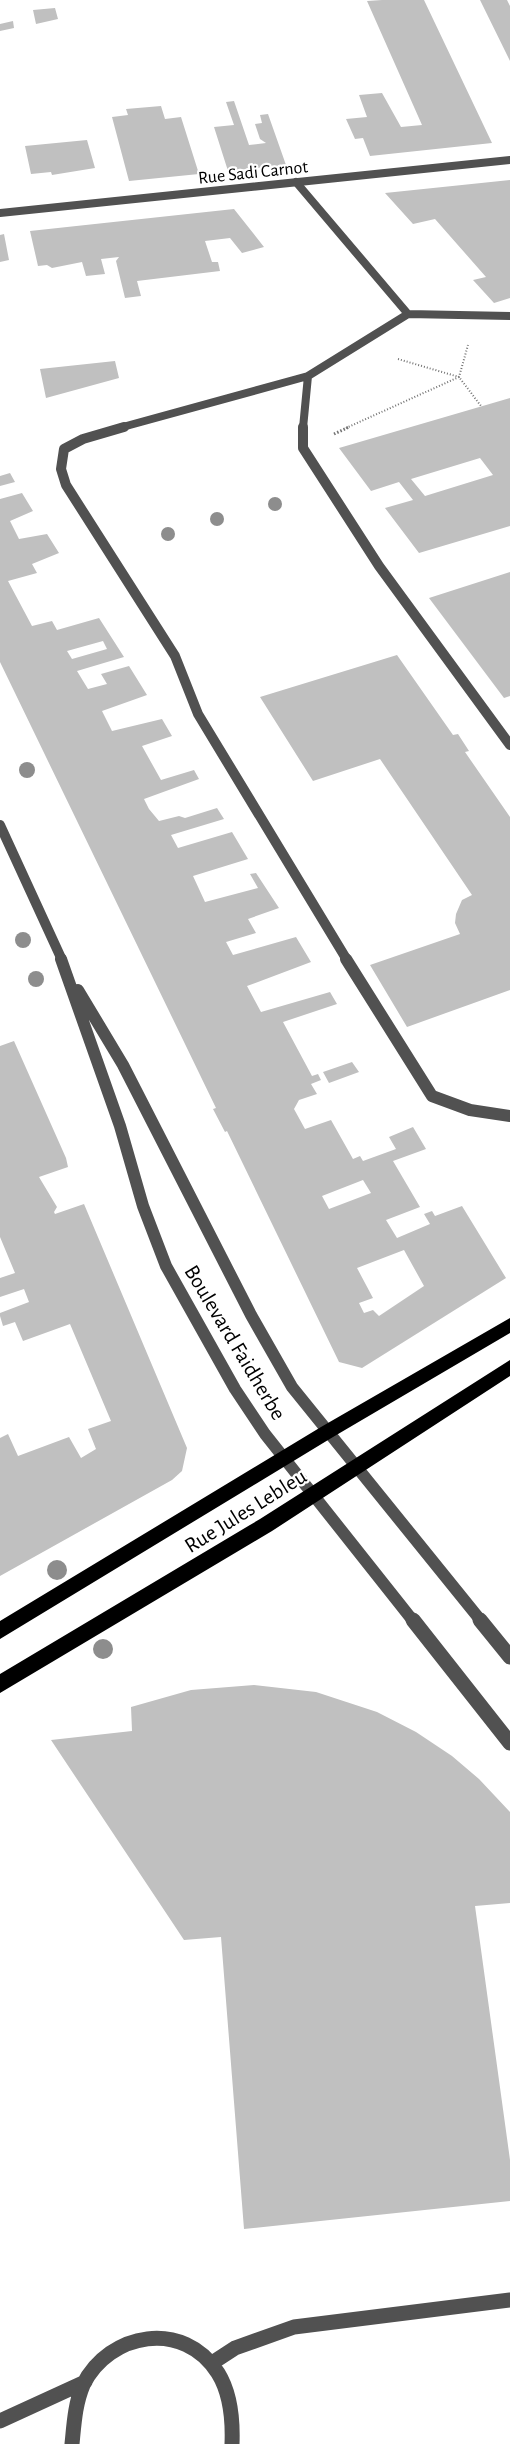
<svg xmlns="http://www.w3.org/2000/svg" width="510" height="2444" font-family="'Alegreya Sans',sans-serif">
  <style>
    .building { fill: #c0c0c0; fill-rule: evenodd }
    .lines { fill: none; stroke-linecap: round; stroke-linejoin: round }
    .path-far1 { stroke: #737373; stroke-width: 2; stroke-dasharray: 1 2; stroke-linecap: butt }
    .path { stroke: #737373; stroke-width: 3; stroke-dasharray: 1.5 2; stroke-linecap: butt }
    .service-far3 { stroke: #515151; stroke-width: 8 }
    .service-far2 { stroke: #515151; stroke-width: 10 }
    .service-far1 { stroke: #515151; stroke-width: 12 }
    .service { stroke: #515151; stroke-width: 15 }
    .minor { stroke: #515151; stroke-width: 8 }
    .tertiary-far2 { stroke: #515151; stroke-width: 10 }
    .tertiary-far1 { stroke: #515151; stroke-width: 12 }
    .tertiary { stroke: #515151; stroke-width: 15 }
    .primary { fill: #000; fill-rule: evenodd }
    .tree { fill: #8d8d8d }
    .labels { text-anchor: middle; stroke-width: 4.5; stroke-linejoin: round; paint-order: stroke }
    .far-street-label { font-size: 18px; fill: #000; stroke: #fff }
    .street-label { font-size: 22px; fill: #000; stroke: #fff }
  </style>
  <rect width="100%" height="100%" fill="#fff"/>
  <!-- building -->
  <path class="building" d="M382 0H424L492 143 370 156 363 138 355 139 346 119 367 117 359 95 382 93 401 127 422 125 367 1Z
    M480 0H507L510 6V61Z
    M55 8 58 19 36 24 33 10Z
    M13 21 14 28 0 31V24Z
    M234 101 249 145 266 143 260 139 255 124 262 123 260 115 268 114 286 165 228 171 214 127 234 125 226 102Z
    M161 106 165 119 181 117 199 174 129 181 112 117 128 115 126 109Z
    M87 140 95 168 52 175 51 172 31 174 25 146Z
    M510 180V298L494 303 473 280 486 277 435 219 413 224 385 193Z
    M234 209 264 247 242 253 230 238 205 241 212 262H218L220 271 137 281 141 296 125 298 116 261 119 257 101 259 105 274 86 276 82 262 52 268 47 265 38 266 30 231Z
    M4 234 9 260 0 262V235Z
    M115 361 119 378 46 398 40 369Z
    M510 398V526L419 553 385 508 413 500 399 482 371 491 339 448ZM480 458 493 475 425 496 411 479Z
    M10 473 15 482 0 486V476Z
    M22 493 33 511 10 521 19 539 47 534 59 553 32 564 37 573 8 581 32 626 52 621 57 630 99 618 124 657 77 671 88 689 107 684 101 674 129 666 147 695 102 711 112 731 162 719 172 736 142 746 161 780 194 770 199 779 144 799 149 809 159 821 179 816 185 818 217 808 224 819 171 835 178 848 232 832 248 859 193 876 205 902 258 888 250 874 256 873 279 908 248 919 256 933 226 942 233 955 296 937 311 962 247 986 261 1012 330 992 337 1004 283 1022 312 1076 318 1074 321 1080 311 1084 317 1094 299 1100 294 1109 305 1129 331 1120 353 1159 360 1156 363 1161 396 1149 389 1137 413 1127 426 1149 393 1161 420 1207 386 1220 397 1238 430 1224 424 1214 432 1211 435 1216 462 1206 506 1278 362 1368 339 1362 227 1131 225 1132 213 1109 216 1108 0 662V499ZM103 641 107 649 72 659 67 651ZM363 1180 371 1193 329 1209 322 1196ZM404 1250 424 1286 379 1316 373 1310 364 1313 359 1303 373 1298 357 1268Z
    M510 572V696L504 698 429 598Z
    M397 655 453 735 458 734 469 751 465 752 510 817V990L407 1027 370 965 460 934 455 923 456 914 462 900 472 895 380 759 313 781 260 697Z
    M14 1041 66 1158 68 1167 39 1177 57 1207 54 1212 55 1214 84 1204 187 1448 182 1471 172 1480 0 1576V1438L8 1434 18 1456 69 1437 81 1458 96 1449 88 1429 111 1421 70 1324 23 1341 15 1322 3 1326 0 1316V1313L29 1302 24 1289 0 1297V1278L15 1273 0 1237V1046Z
    M352 1062 359 1072 329 1083 323 1072Z
    M254 1685 316 1692 377 1712 416 1732 452 1756 479 1779 510 1812V1903L475 1906 510 2160V2201L244 2229 221 1937 184 1940 51 1740 132 1731 131 1707 191 1690Z"/>
  <g class="lines">
    <!-- path-far1 -->
    <path class="path-far1" d="M398 359 459 377 468 345
      M346 428 459 377 481 406"/>
    <!-- path -->
    <path class="path" d="M334 434 349 427"/>
    <!-- service-far3 -->
    <path class="service-far3" d="M408 314 510 316
      M119 428 308 376 408 314 296 182
      M303 428 308 376"/>
    <!-- service-far2 -->
    <path class="service-far2" d="M124 427 83 439 64 449 61 469 66 485 175 656 198 714 347 960
      M303 427V448L379 566 510 745"/>
    <!-- service-far1 -->
    <path class="service-far1" d="M346 959 432 1096 470 1110 510 1116"/>
    <!-- service -->
    <path class="service" d="M212 2363 235 2348 294 2327 510 2300
      M0 2421 85 2382
      M72 2444C74 2424 75 2404 83 2385 109 2332 184 2319 218 2373 231 2394 233 2419 232 2444"/>
    <!-- minor -->
    <path class="minor" d="M0 213 510 160"/>
    <!-- tertiary-far2 -->
    <path class="tertiary-far2" d="M0 825 62 960"/>
    <!-- tertiary-far1 -->
    <path class="tertiary-far1" d="M61 959 120 1126 143 1206 166 1266 235 1389 265 1434 414 1622
      M78 990 123 1065 251 1315 292 1387 482 1622"/>
    <!-- tertiary -->
    <path class="tertiary" d="M413 1620 510 1743
      M480 1620 510 1657"/>
    <!-- primary -->
    <path class="primary" d="M510 1318V1333L333 1437 0 1639V1621L321 1427Z
      M510 1360V1376L272 1531 0 1693V1674L260 1519Z"/>
  </g>
  <!-- trees -->
  <g class="tree">
    <circle cx="275" cy="504" r="7"/>
    <circle cx="217" cy="519" r="7"/>
    <circle cx="168" cy="534" r="7"/>
    <circle cx="27" cy="770" r="8"/>
    <circle cx="23" cy="940" r="8"/>
    <circle cx="36" cy="979" r="8"/>
    <circle cx="57" cy="1570" r="10"/>
    <circle cx="103" cy="1649" r="10"/>
  </g>
  <g class="labels">
    <!-- far-street labels -->
    <g class="far-street-label">
      <text transform="translate(253 172) rotate(-6)" y="6">Rue Sadi Carnot</text>
    </g>
    <!-- street labels -->
    <g class="street-label">
      <text transform="translate(236 1342) rotate(59)" y="8">Boulevard Faidherbe</text>
      <text transform="translate(245 1510) rotate(-32)" y="8">Rue Jules Lebleu</text>
    </g>
  </g>
</svg>
